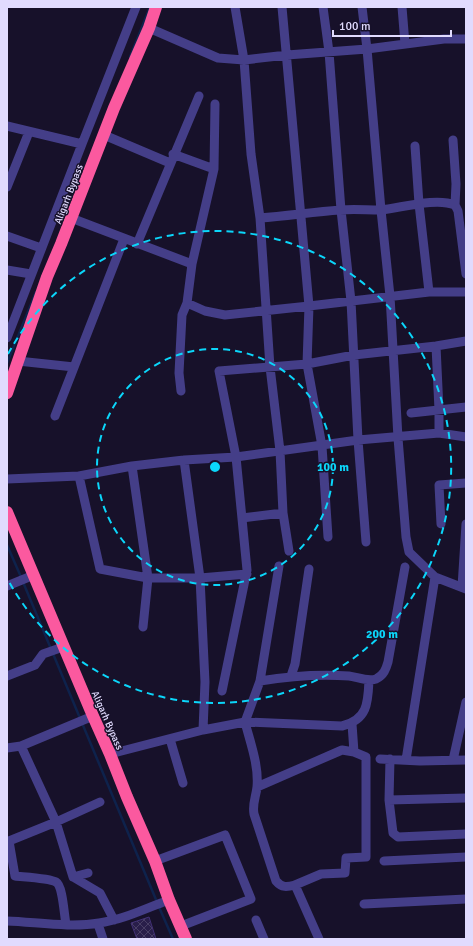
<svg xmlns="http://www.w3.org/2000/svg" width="473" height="946" font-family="Signika,sans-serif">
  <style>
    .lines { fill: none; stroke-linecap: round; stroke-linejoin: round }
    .stream { stroke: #0e224c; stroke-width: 2.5 }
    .building { fill: url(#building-cross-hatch); stroke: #413076 }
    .minor { stroke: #443e88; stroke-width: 9 }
    .highway { stroke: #fb599f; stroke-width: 12 }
    .ring { fill: none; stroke: #0bd6fa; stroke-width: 2; stroke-dasharray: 7 5 }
    .labels { text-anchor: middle; stroke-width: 3; stroke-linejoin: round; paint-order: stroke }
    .street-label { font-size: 10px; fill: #e1dbfe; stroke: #17112a }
    .centre { fill: #0bd6fa; stroke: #17112a; stroke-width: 2 }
    .ring-label { font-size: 12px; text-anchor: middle; font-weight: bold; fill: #0bd6fa; stroke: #17112a; stroke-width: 3; stroke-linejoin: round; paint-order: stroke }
  </style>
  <defs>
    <pattern id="building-cross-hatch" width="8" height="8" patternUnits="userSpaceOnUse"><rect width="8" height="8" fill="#291e4a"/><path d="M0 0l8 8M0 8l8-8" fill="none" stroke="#483e65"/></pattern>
  </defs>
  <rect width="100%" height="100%" fill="#17112a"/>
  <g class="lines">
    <!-- stream -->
    <path class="stream" d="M130 57 150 7
      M7 363 36 292
      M7 545 21 577
      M23 582 157 902
      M159 907 173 939"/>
  </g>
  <!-- building -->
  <path class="building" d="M149 917 156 939H137L131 923Z"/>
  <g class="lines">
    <!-- minor -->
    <path class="minor" d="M235 7 244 60 251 154 260 218 270 367 280 451 283 513 289 551
      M282 7 309 306 307 364 322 446 328 537
      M323 7 329 52 341 210 351 301 358 440 366 542
      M362 7 367 49 381 210 390 296 398 438 406 537 409 552 435 577 466 589
      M402 7 405 44
      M149 28 218 58 244 60 287 55 367 49 444 39H466
      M7 126 82 144
      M104 135 170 163
      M453 140 456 184 455 205
      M415 146 419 204 429 292
      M173 154 214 169
      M7 187 29 132
      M71 218 192 264
      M260 218C287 216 313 212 340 210 353 209 366 210 380 210 401 208 436 197 455 205L458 211 466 274
      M7 236 41 248
      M137 244 199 96
      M7 270 31 274
      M187 303 205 311 225 315 309 306 429 292H466
      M7 338 82 144 136 7
      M436 346 439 410V433
      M18 361 74 367
      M181 391 179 373 182 315 187 303 192 264 214 169 215 104
      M411 413 466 407
      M55 416 124 239
      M184 460 200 578 205 682 203 730
      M132 466 148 578 143 627
      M79 476 100 569 148 578H200L247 574
      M7 479 79 476 132 466 184 460 236 457 358 440 439 433 466 437
      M242 518 283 513
      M441 524 439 485 466 483
      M279 566 260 681 245 722 342 726C368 720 368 702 369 680
      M7 586 34 575
      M462 587 466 524
      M7 676 35 665 43 654 63 647
      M291 676 295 664 309 569
      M260 681C290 676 319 674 349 676 357 677 368 682 376 679 384 675 386 669 388 662L405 567
      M222 691 247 570 236 457 219 371 307 364 354 355 436 346 466 341
      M352 724 354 752
      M170 739 183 783
      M21 746 56 822 73 877 88 873
      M7 748 21 746 93 716
      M110 754 203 730 245 722C250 742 259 765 257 787 256 797 252 804 254 814L276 881C282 888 287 887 295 885L319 939
      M380 759 420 761 466 760
      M390 759 389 800 393 833 398 837 466 834
      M406 760 435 577
      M453 760 466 702
      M257 787 342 750 354 752 366 757V857L346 858 345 873 321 874 295 885
      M389 800 466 798
      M155 861 225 835 251 899 181 926
      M384 861 466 857
      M73 877 100 893 114 920
      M364 904 466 899
      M256 920 264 939
      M7 921C36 922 70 928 99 923 123 920 146 908 169 900
      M66 924C64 915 63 886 56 882 49 878 24 877 15 876L9 841 56 822 100 802
      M98 924 103 939"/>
    <!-- highway -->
    <path class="highway" d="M7 393 47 277 61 244 114 108 149 28 156 7
      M7 512 93 716 110 754 127 797 155 861 169 900 186 939"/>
  </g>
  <!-- distance rings -->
  <g class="ring">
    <circle cx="215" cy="467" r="118"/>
    <path d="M8 354A236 236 0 1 1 8 580"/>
  </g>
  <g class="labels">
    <!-- street labels -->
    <g class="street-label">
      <text transform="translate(68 194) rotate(-69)" y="4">Aligarh Bypass</text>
      <text transform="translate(108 720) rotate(66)" y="4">Aligarh Bypass</text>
    </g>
  </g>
  <circle cx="215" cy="467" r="6" class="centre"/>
  <g class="ring-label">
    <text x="333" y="471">100 m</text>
    <text x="382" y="638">200 m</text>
  </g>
  <!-- border -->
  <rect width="473" height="946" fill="none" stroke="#e1dbfe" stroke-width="16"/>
  <!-- scale -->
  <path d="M333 30v6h118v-6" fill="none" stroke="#e1dbfe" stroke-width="2"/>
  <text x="339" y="30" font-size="12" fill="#e1dbfe" stroke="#17112a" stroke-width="3" paint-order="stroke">100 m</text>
</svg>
